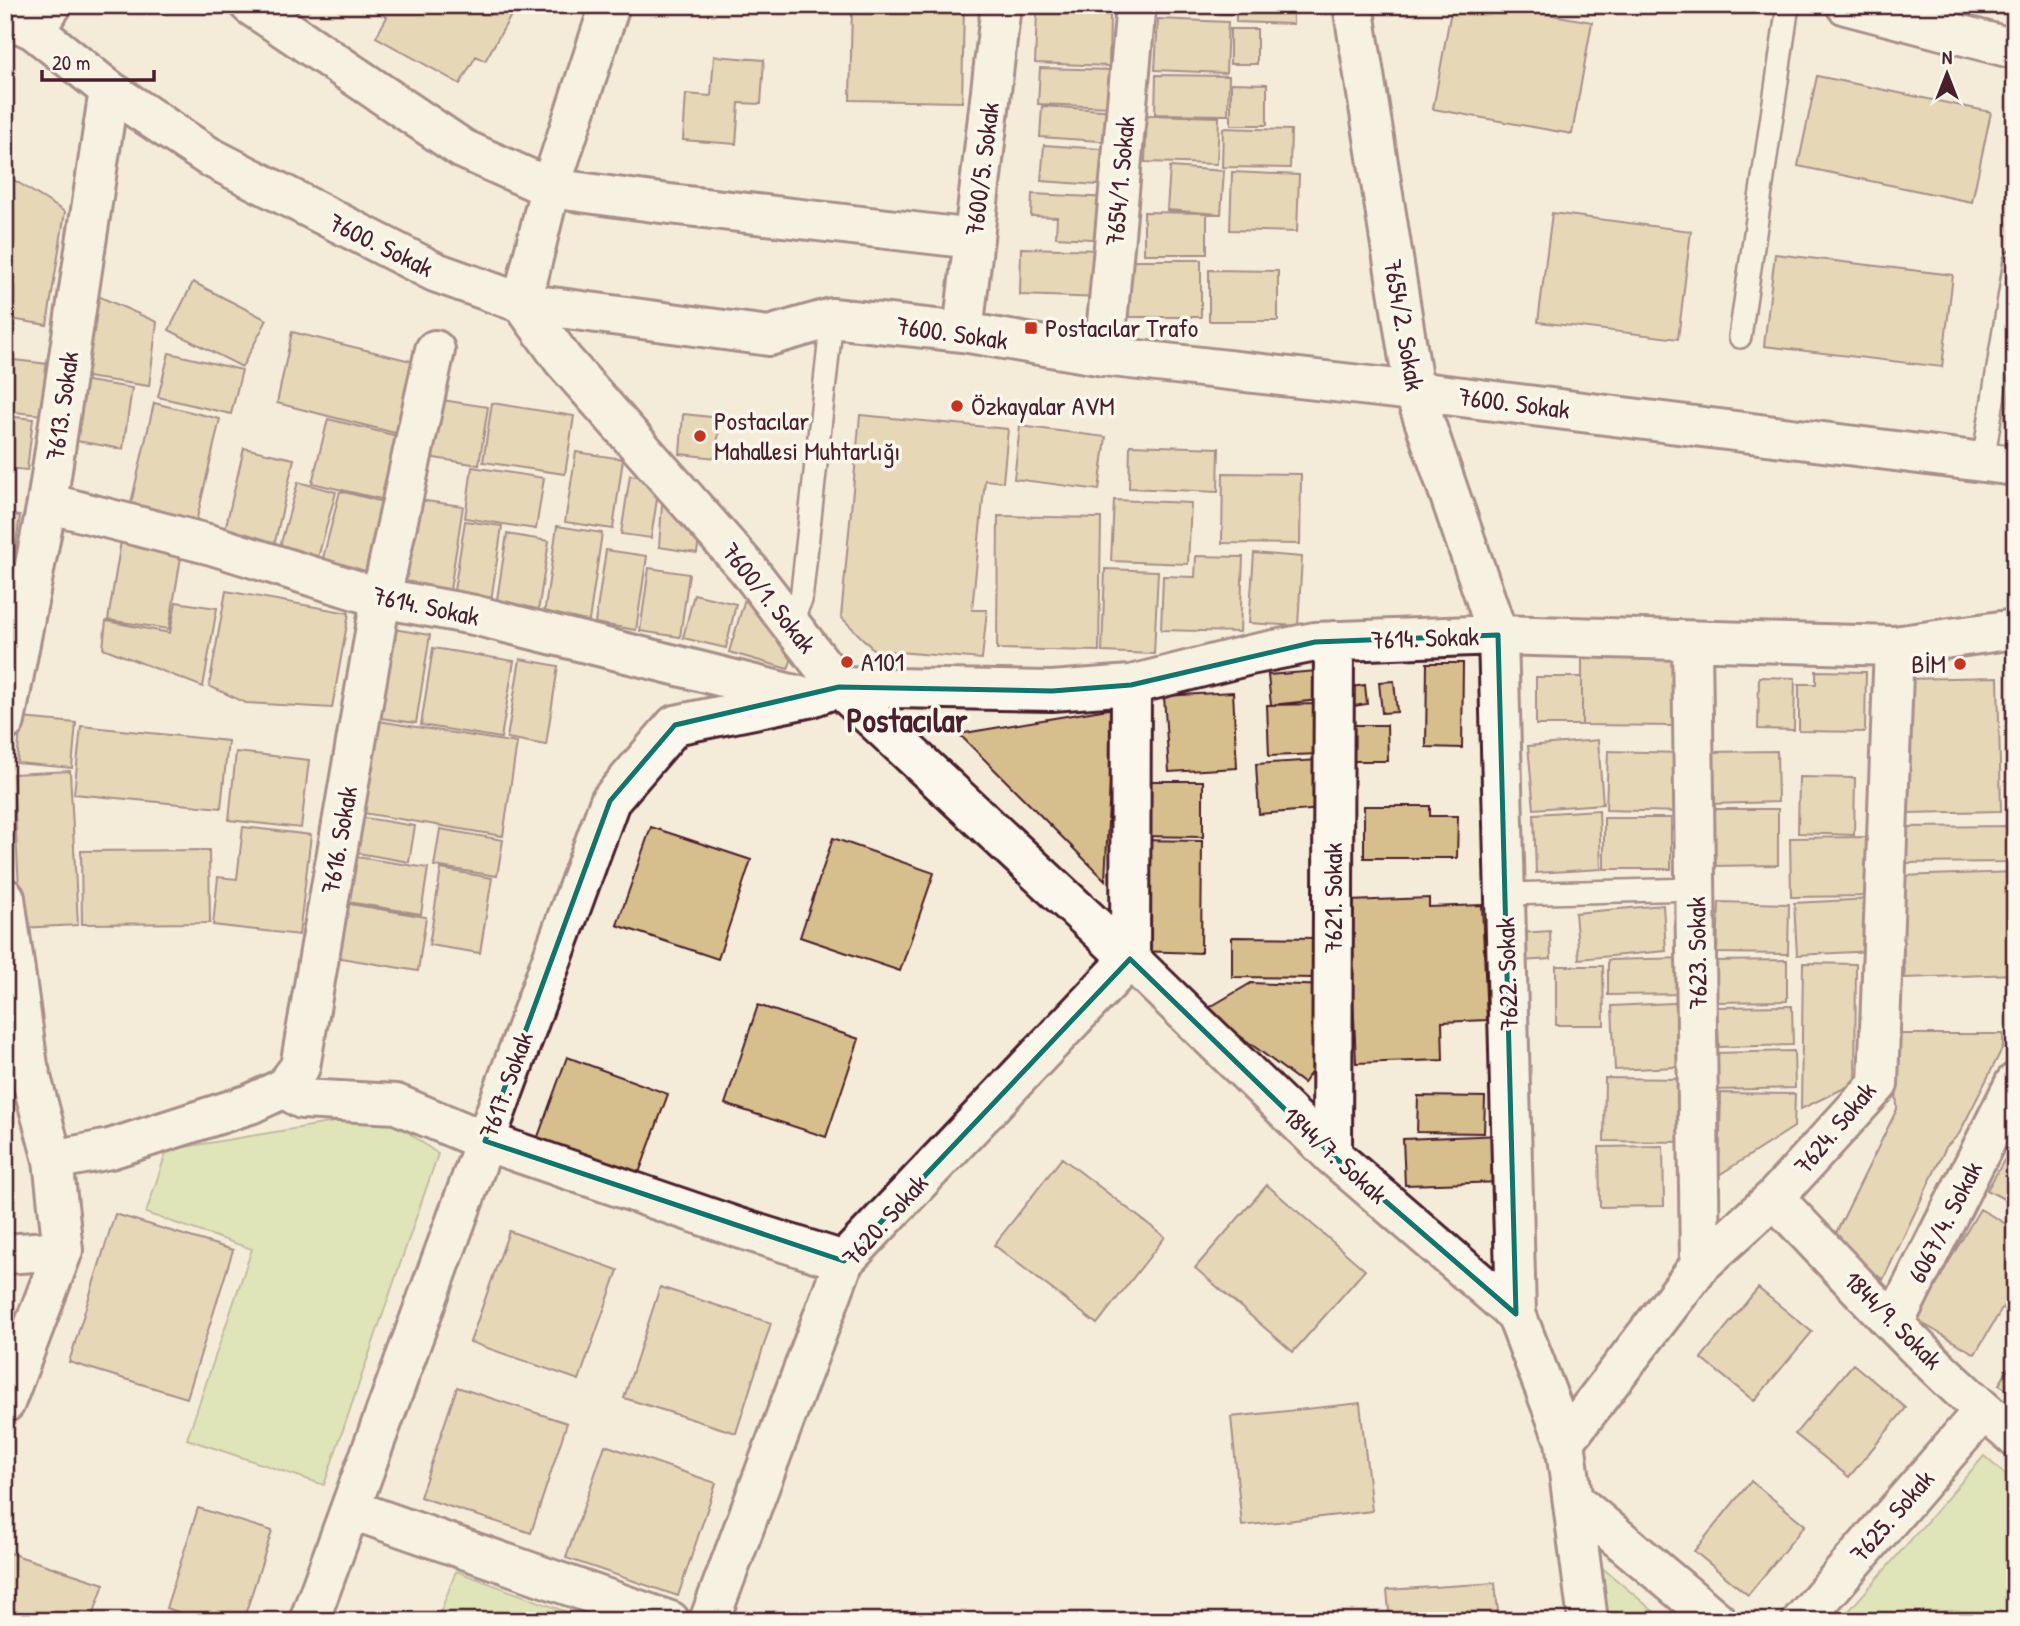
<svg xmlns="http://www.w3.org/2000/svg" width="2020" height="1626" font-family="'Patrick Hand',sans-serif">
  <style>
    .green { fill: #c5dc91; stroke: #887e5e; stroke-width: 2 }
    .building { fill: #d6be8d; stroke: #4a1f2b; stroke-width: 2 }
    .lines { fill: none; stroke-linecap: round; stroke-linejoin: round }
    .service-casing { stroke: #4a1f2b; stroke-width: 26 }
    .minor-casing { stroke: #4a1f2b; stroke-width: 44 }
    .tertiary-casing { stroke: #4a1f2b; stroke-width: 44 }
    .service { stroke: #fbf7ec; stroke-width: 21 }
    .minor { stroke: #fbf7ec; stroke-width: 38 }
    .tertiary { stroke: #fbf7ec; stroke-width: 38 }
    .marked { fill: none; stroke: #0f766e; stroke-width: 5; stroke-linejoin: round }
    .poi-dot { fill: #c8321e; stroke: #fbf7ec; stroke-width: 2.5 }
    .labels { text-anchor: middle; stroke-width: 7; stroke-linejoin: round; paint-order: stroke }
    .street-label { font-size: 26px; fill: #4a1f2b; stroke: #fbf7ec }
    .poi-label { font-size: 26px; fill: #4a1f2b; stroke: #fbf7ec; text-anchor: start }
    .district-label { font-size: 33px; font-weight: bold; fill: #4a1f2b; stroke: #fbf7ec }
  </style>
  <rect width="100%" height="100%" fill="#f4ecd9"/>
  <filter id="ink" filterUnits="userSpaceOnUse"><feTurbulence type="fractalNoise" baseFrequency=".0143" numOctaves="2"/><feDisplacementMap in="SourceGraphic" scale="14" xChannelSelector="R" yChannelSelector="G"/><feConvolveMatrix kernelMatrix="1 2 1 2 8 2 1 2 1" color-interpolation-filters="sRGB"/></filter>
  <g filter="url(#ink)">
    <!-- green -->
    <path class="green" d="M2015 357V419L2005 418Z
      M383 1114 438 1154 324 1485 187 1439 252 1249 146 1213 167 1150Z
      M1984 1456 2015 1483V1594L2003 1621H1840Z
      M1599 1565 1665 1621H1606Z
      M456 1571 591 1621H437Z"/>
    <!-- building -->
    <path class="building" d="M375 5H517L485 61 476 56 460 84 376 37 387 17 373 9Z
      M852 5H964L962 102 850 100Z
      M1170 5H1293V24L1236 22V14L1170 11Z
      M1452 5H1497L1592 22 1572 134 1433 109Z
      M1037 12 1110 15 1109 66 1035 63Z
      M1158 19 1228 22 1226 73 1155 70Z
      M1230 29H1257V64H1230Z
      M714 56 764 60 761 104 739 103 736 144 683 140 686 94 711 96Z
      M1040 68 1113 70 1112 107 1038 104Z
      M1156 75 1229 76 1228 115 1155 114Z
      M1817 76 1991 112 1972 202 1798 166Z
      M1231 83 1267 84V125H1231Z
      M1042 106 1116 111 1114 142 1040 137Z
      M1147 115 1219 117 1217 164 1145 162Z
      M1223 128 1291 130 1290 168 1222 167Z
      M1044 145 1115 150 1112 186 1041 181Z
      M1170 167 1224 171 1221 214 1167 210Z
      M1232 172 1299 175 1297 232 1230 230Z
      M6 175 65 212 47 325 5 318Z
      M1032 194 1111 198 1109 240 1056 237 1057 217 1031 216Z
      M1144 212 1207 213V254H1144Z
      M1552 213 1691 231 1678 339 1538 322Z
      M1021 248 1103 250 1102 298 1020 295Z
      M1775 254 1953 275 1942 367 1764 346Z
      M1129 260H1201V317H1129Z
      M1209 270 1278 271V321H1209Z
      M193 282 267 320 242 367 169 330Z
      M91 293 157 322 149 386 79 376Z
      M292 332 415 362 399 434 277 403Z
      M169 353 242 370 231 414 158 397Z
      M5 359 48 364 42 415 5 411Z
      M81 380 132 388 123 449 71 440Z
      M429 398 488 407 479 465 421 456Z
      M154 403 220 419 195 527 129 512Z
      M492 403 574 416 565 474 483 462Z
      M683 414 720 418 716 458 680 454Z
      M860 415 1008 429 1003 482 985 480 972 610H987L982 659 874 650 841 617Z
      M5 416 33 419 27 470 5 468Z
      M328 419 401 437 385 500 312 483Z
      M1020 426 1106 437 1099 490 1014 479Z
      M1130 445 1219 448 1218 492 1129 488Z
      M244 448 294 459 272 555 222 543Z
      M576 452 623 459 613 529 565 522Z
      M472 467 544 478 536 529 465 518Z
      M1223 473 1301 474 1300 544 1222 543Z
      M630 475 660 480 651 538 621 534Z
      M298 482 336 492 315 568 277 557Z
      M663 490 702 518 697 553 659 547Z
      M340 491 383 502 362 584 319 574Z
      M411 499 463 506 448 603 396 595Z
      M1114 500 1191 503 1188 564 1111 561Z
      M5 514 20 516 13 564 5 563Z
      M998 516 1101 518 1099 651 997 649Z
      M465 521 502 526 490 608 452 603Z
      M557 526 602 533 589 621 544 615Z
      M507 534 549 541 538 612 496 606Z
      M122 535 183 545 169 629 108 620Z
      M606 550 647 556 636 630 595 623Z
      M1254 553 1302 557 1298 626 1249 623Z
      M1196 556 1243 557 1240 632 1161 630 1163 576 1195 577Z
      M649 568 689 574 680 637 640 631Z
      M1105 569 1158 571 1154 654 1102 652Z
      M226 591 349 613 332 708 246 703 209 686Z
      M747 592 796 647 788 669 729 652Z
      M694 594 736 604 726 648 683 638Z
      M176 602 217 608 203 687 103 648 106 621 170 633Z
      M387 628 430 635 416 723 373 717Z
      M433 648 514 661 501 738 421 725Z
      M1582 658 1678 659 1677 726 1582 725Z
      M520 659 558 666 546 745 507 738Z
      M1427 663H1463L1462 748 1426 747Z
      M1317 671 1319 700 1271 705 1268 675Z
      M1816 671 1866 672 1865 732 1799 731V684H1816Z
      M1536 677H1582V725H1536Z
      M1759 677 1795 678 1794 730 1758 729Z
      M1998 677 2001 811 1907 813 1904 679Z
      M1394 681 1397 712 1382 713 1379 682Z
      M1365 685 1367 704 1347 707 1344 688Z
      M1233 692 1237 768 1169 772 1164 696Z
      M1319 704 1320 754 1269 756 1267 705Z
      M1114 708 1105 880 959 734Z
      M21 718 76 723 72 768 17 763Z
      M372 720 517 743 503 836 357 812Z
      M1344 725H1387L1388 761H1344Z
      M81 726 228 741 221 808 74 794Z
      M1598 740 1603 804 1534 809 1528 746Z
      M1608 751 1680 753 1679 812 1606 810Z
      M1777 751 1778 802 1710 804 1709 752Z
      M236 752 309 760 301 828 229 820Z
      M1319 760 1322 809 1259 814 1256 764Z
      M70 771 78 925 21 928 13 774Z
      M1799 777 1855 778 1854 835 1798 833Z
      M1138 781H1203V837L1138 836Z
      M1364 806H1430V816H1458L1457 858H1364Z
      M1711 809H1778V865L1711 866Z
      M1599 810 1601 869 1536 873 1534 814Z
      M353 816 415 826 409 862 347 851Z
      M1604 818H1671V869H1604Z
      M2015 826V862L1902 863V827Z
      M243 827 311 835 299 935 213 925 218 877 237 879Z
      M651 827 751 860 718 959 617 925Z
      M440 829 503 840 497 876 434 866Z
      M1868 837 1869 896 1791 897 1790 838Z
      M833 838 934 873 900 971 800 937Z
      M1137 840 1202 841 1201 953 1136 951Z
      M209 850 210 923 82 924 81 851Z
      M350 856 428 868 421 914 342 901Z
      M441 869 492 878 480 953 429 945Z
      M2015 872V974L1905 978 1900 876Z
      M1429 898V907L1482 905 1487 1020 1442 1022 1443 1060 1356 1063 1349 901Z
      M1871 899 1873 951 1797 955 1794 903Z
      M338 902 426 917 418 971 329 956Z
      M1719 902 1789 904 1788 954 1717 953Z
      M1663 905 1666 951 1579 959 1575 913Z
      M1550 931 1551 959 1522 961 1521 933Z
      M1232 937 1315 938 1314 978 1232 977Z
      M1687 958V994L1608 995V960Z
      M1787 960V1001L1715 1002V961Z
      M1803 963 1856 964 1855 1083 1801 1109Z
      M1556 966H1603L1604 1025H1556Z
      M1251 983 1328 986 1326 1053 1303 1083 1205 1010Z
      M1692 1002 1695 1066 1615 1070 1612 1006Z
      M758 1005 859 1039 826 1137 725 1104Z
      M1792 1006 1793 1045 1719 1047 1717 1007Z
      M1894 1034H2003V1047L1959 1134 1946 1147 1883 1280 1833 1239 1897 1109Z
      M1794 1051 1795 1088 1715 1090 1714 1053Z
      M567 1057 668 1094 636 1181 535 1145Z
      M1605 1078 1684 1079 1683 1142 1604 1141Z
      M1721 1093 1795 1094 1794 1127 1719 1175Z
      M1418 1096 1485 1097 1484 1133 1417 1132Z
      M1502 1135 1504 1182 1405 1185 1403 1139Z
      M2014 1143H2015V1205L1987 1190Z
      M1663 1146 1664 1206 1600 1207 1599 1147Z
      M1062 1158 1165 1237 1097 1324 994 1245Z
      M1267 1185 1365 1270 1293 1352 1195 1268Z
      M1980 1209 2015 1229V1287L1975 1354 1915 1319Z
      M115 1214 233 1250 187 1398 69 1362Z
      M509 1231 618 1270 579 1380 470 1342Z
      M660 1287 771 1323 736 1433 624 1398Z
      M1758 1288 1812 1332 1754 1401 1701 1358Z
      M2015 1357V1394L1999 1385Z
      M1853 1364 1906 1408 1849 1477 1795 1434Z
      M457 1387 567 1423 531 1533 420 1497Z
      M1360 1403 1372 1511 1242 1526 1231 1417Z
      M605 1445 716 1483 678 1596 566 1558Z
      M1751 1481 1805 1525 1748 1595 1694 1551Z
      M198 1508 272 1531 243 1621H205L166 1608Z
      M6 1552 104 1584 91 1621H5Z
      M1495 1583 1499 1621H1390L1387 1590Z"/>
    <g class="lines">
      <!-- service casing -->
      <g class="service-casing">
        <path id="service" d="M1740 337 1788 5
          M1983 462 2015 261
          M790 623 801 600 832 318
          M1505 894 1696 889"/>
      </g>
      <!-- minor casing -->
      <g class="minor-casing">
        <path id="minor" d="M250 5 463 149 550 188 661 203 974 239
          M610 5 550 188 522 303 563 360 748 569 839 687 1130 959 1332 1155 1516 1314 1565 1441 1588 1621
          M1353 5 1414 391 1498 635 1516 1314
          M34 30 52 5
          M963 332 1001 5
          M1104 356 1136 5
          M47 503 212 545 381 598 474 615 799 696
          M1692 641 1700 1265
          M5 721 47 503 109 90
          M5 898 28 1066 53 1160 63 1250 5 1403
          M1130 959 1131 685
          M284 1088 302 1099 396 1104 485 1141 739 1228 844 1261
          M1332 1155 1334 641
          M53 1160 110 1149 250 1104 284 1088 300 1067 381 598 435 350
          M1774 1198C1852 1279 1928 1366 2015 1437
          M5 1254 63 1250
          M1894 1323 2015 1083
          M1565 1441 1700 1265 1774 1198 1878 1084 1894 646
          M1573 1500 1717 1621
          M350 1509 670 1621
          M309 1621 610 801 675 725 808 698 839 687 1052 691 1131 685 1250 655 1315 642 1498 635 1894 646 2015 629
          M709 1621 844 1261 1130 959
          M1802 1621 1983 1411"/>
      </g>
      <!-- tertiary casing -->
      <g class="tertiary-casing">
        <path id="tertiary" d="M1846 5 2015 49
          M5 17 34 30 109 90 208 156 435 272 522 303 769 336 832 318 963 332 1104 356 1414 391 2015 466"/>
      </g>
      <!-- service -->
      <use href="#service" class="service"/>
      <!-- minor -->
      <use href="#minor" class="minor"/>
      <!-- tertiary -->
      <use href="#tertiary" class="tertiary"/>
    </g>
  </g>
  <!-- marked area -->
  <path d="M0 0H2020V1626H0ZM1498 635 1516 1314 1332 1155 1130 959 844 1261 485 1141 610 801 675 725 839 687 1052 691 1131 685 1315 642Z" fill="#f4ecd9" fill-opacity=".55" fill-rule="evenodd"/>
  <path class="marked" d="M1498 635 1516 1314 1332 1155 1130 959 844 1261 485 1141 610 801 675 725 839 687 1052 691 1131 685 1315 642Z"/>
  <!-- markers -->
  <g class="poi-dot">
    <rect x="1024" y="321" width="14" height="14" rx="3.5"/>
    <circle cx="957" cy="406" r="7"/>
    <circle cx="700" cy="436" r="7"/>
    <circle cx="847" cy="662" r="7"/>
    <circle cx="1960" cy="664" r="7"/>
  </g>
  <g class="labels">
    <!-- street labels -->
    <g class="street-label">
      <text transform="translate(982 169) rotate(-83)" y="9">7600/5. Sokak</text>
      <text transform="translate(1120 181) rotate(-85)" y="9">7654/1. Sokak</text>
      <text transform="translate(381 245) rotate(26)" y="9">7600. Sokak</text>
      <text transform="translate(1404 325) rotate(80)" y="9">7654/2. Sokak</text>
      <text transform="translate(952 333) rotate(8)" y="9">7600. Sokak</text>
      <text transform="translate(1514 403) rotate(7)" y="9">7600. Sokak</text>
      <text transform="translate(62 406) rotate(-82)" y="9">7613. Sokak</text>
      <text transform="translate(769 598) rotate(51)" y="9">7600/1. Sokak</text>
      <text transform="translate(426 606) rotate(12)" y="9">7614. Sokak</text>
      <text transform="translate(1425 638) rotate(-2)" y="9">7614. Sokak</text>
      <text transform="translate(339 840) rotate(-80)" y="9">7616. Sokak</text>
      <text transform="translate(1333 898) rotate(-90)" y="9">7621. Sokak</text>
      <text transform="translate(1697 953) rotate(-91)" y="9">7623. Sokak</text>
      <text transform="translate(1507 974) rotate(-92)" y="9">7622. Sokak</text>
      <text transform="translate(506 1085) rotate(-70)" y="9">7617. Sokak</text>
      <text transform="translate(1835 1128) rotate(-50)" y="9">7624. Sokak</text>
      <text transform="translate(1335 1155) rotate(42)" y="9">1844/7. Sokak</text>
      <text transform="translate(885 1220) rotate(-48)" y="9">7620. Sokak</text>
      <text transform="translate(1945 1222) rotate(-63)" y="9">6067/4. Sokak</text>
      <text transform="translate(1893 1320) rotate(45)" y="9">1844/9. Sokak</text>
      <text transform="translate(1892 1516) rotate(-49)" y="9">7625. Sokak</text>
    </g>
    <!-- poi labels -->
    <g class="poi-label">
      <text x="1045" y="337">Postacılar Trafo</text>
      <text x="971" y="415">Özkayalar AVM</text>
      <text x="714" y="430">Postacılar<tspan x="714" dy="30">Mahallesi Muhtarlığı</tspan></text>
      <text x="861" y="671">A101</text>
      <text x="1946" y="673" text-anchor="end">BİM</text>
    </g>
    <!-- district labels -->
    <g class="district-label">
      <text x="907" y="732">Postacılar</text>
    </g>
  </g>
  <!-- margin -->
  <rect width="2020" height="1626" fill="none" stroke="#fbf7ec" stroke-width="28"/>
  <rect x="14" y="14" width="1992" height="1598" fill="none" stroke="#4a1f2b" stroke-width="2.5" filter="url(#ink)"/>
  <!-- north arrow -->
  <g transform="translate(1947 74)" stroke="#fbf7ec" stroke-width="5" paint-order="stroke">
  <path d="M0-5L12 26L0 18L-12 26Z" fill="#4a1f2b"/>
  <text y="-10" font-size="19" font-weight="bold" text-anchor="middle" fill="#4a1f2b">N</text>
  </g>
  <!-- scale -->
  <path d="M42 70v10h112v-10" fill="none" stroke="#4a1f2b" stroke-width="3.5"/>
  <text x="52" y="70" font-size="21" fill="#4a1f2b" stroke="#fbf7ec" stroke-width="5" paint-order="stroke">20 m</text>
</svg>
